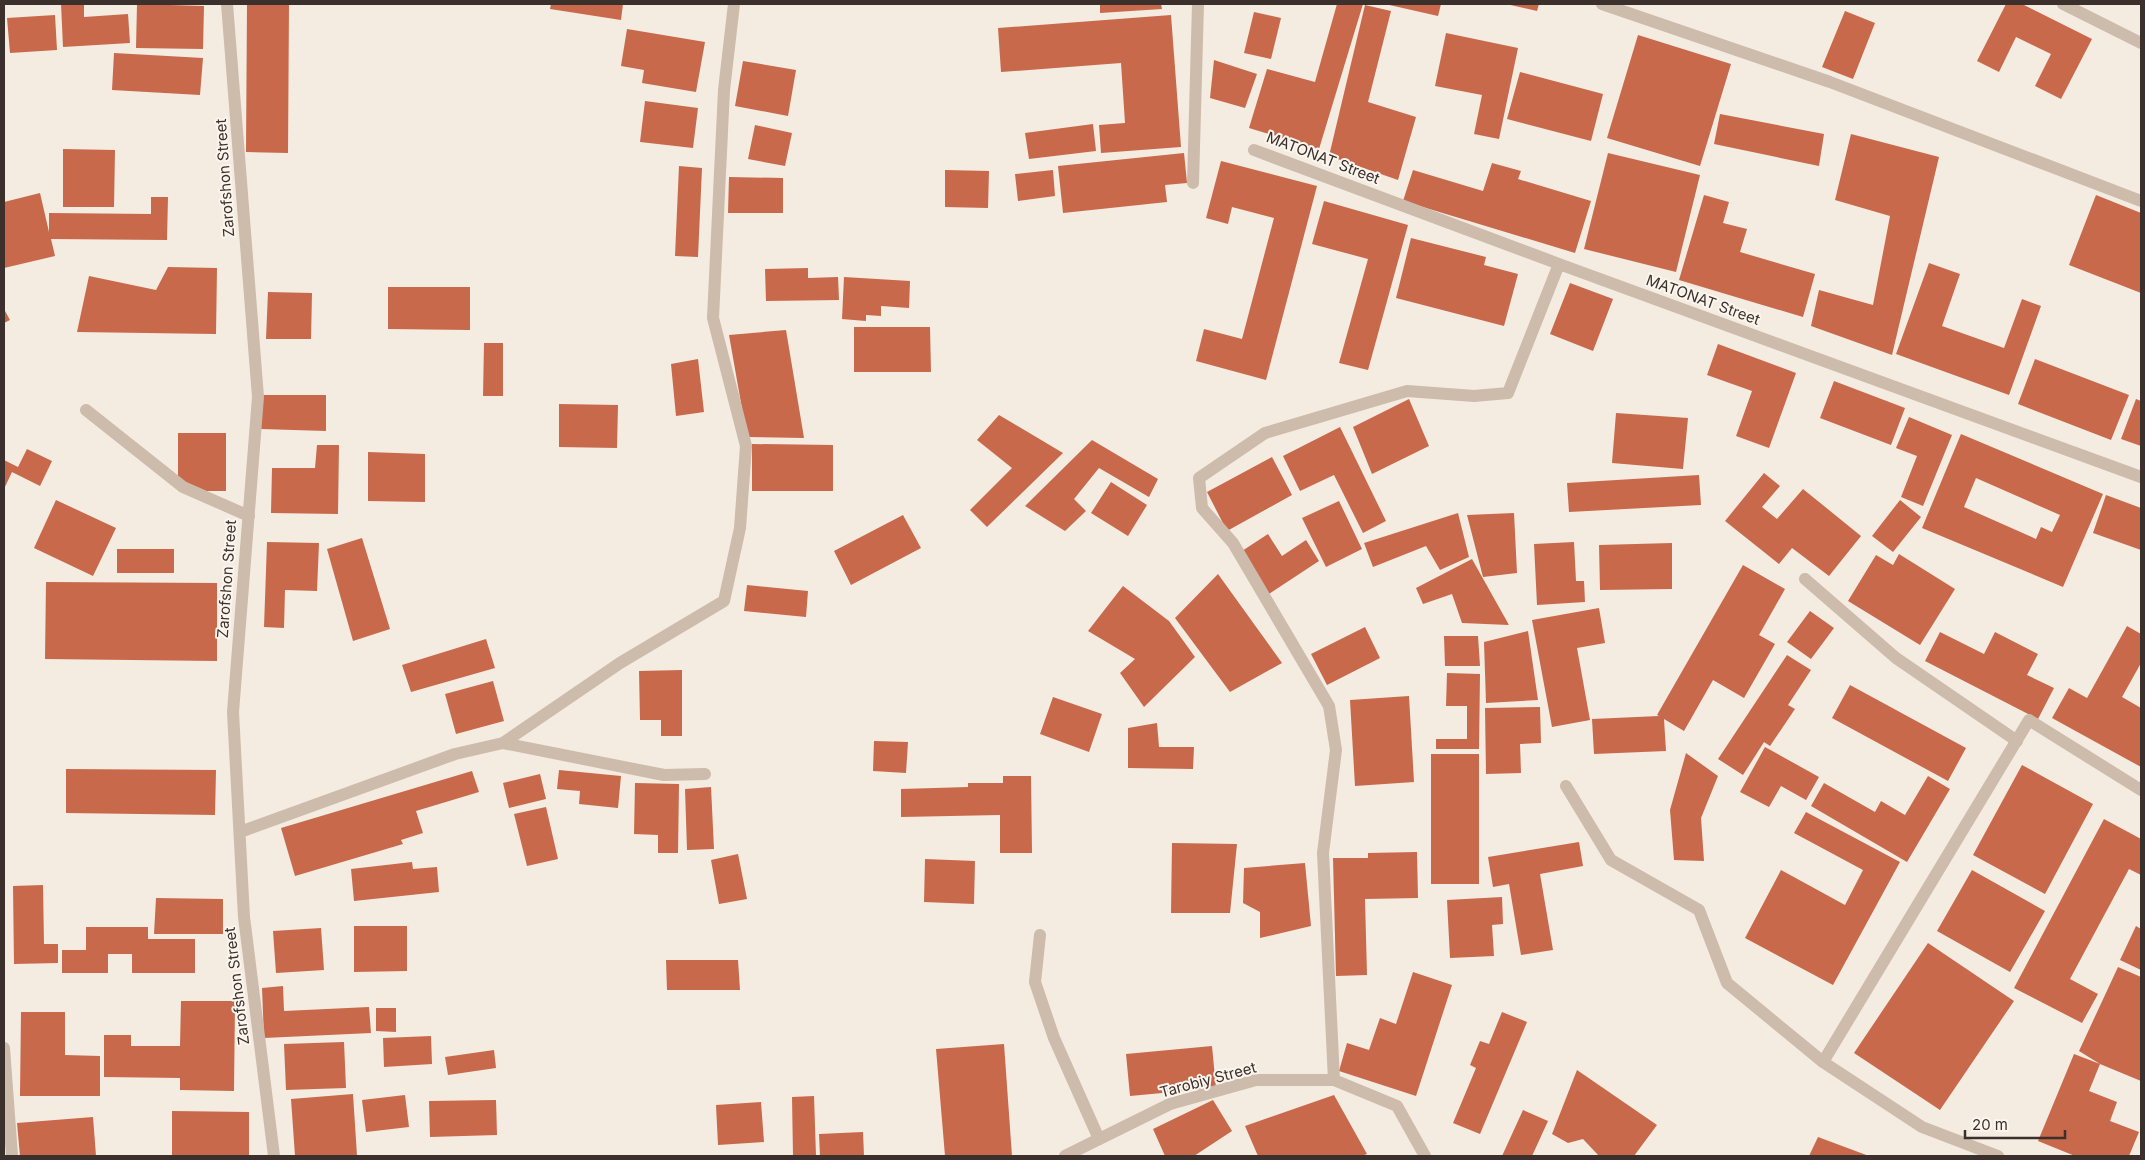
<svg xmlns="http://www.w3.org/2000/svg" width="2145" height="1160" font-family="Inter,sans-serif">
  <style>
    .building { fill: #c8694b; fill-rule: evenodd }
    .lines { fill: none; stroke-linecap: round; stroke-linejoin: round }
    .lane { stroke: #cdbbac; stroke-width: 12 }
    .street { stroke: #cdbbac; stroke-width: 12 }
    .labels { text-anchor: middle; stroke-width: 4; stroke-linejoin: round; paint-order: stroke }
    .street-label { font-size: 15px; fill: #3b302b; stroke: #fbf5ee }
  </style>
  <rect width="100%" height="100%" fill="#f4ebe1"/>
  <!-- building -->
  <path class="building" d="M61 4H84V17L128 14 130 43 63 47Z
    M137 4 204 6 203 49 136 48Z
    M247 4H289L288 153 246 152Z
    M551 4H623L621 20 550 9Z
    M1100 4H1161L1162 9 1100 13Z
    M1337 4H1363L1319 149 1249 128 1267 69 1315 82Z
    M1385 4H1441L1438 16Z
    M1506 4H1539L1537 11Z
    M2006 4H2022L2092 39 2061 99 2035 86 2051 54 2016 37 1999 72 1977 61Z
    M1365 5 1391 11 1368 102 1416 117 1398 180 1329 156Z
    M1845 11 1875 23 1853 79 1822 67Z
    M1254 12 1281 18 1271 59 1244 53Z
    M55 15 57 50 10 53 7 18Z
    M1171 15 1181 147 1101 153 1099 125 1125 123 1121 63 1001 72 998 28Z
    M627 29 705 42 696 92 642 83 644 70 621 66Z
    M1446 33 1518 48 1499 139 1474 134 1482 95 1435 86Z
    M1638 35 1731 64 1700 166 1607 138Z
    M114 53 203 58 200 95 112 90Z
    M1214 60 1257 74 1245 108 1210 98Z
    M743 61 796 70 788 116 735 106Z
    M1520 72 1603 94 1591 141 1507 119Z
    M645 101 698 108 693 148 640 142Z
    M1720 114 1824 134 1819 166 1714 144Z
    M1093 124 1096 151 1029 159 1025 133Z
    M755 125 792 133 785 166 748 159Z
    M1851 134 1939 157 1892 355 1811 326 1819 290 1873 305 1890 216 1835 200Z
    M63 149 115 150 114 207H63Z
    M1184 153 1187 183 1165 185 1167 202 1063 213 1058 166Z
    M1608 153 1700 175 1676 272 1584 249Z
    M1221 161 1317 186 1266 380 1196 361 1204 329 1242 339 1274 218 1232 207 1228 224 1206 218Z
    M1492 163 1521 171 1518 179 1591 201 1575 253 1403 201 1413 170 1483 191Z
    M679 166 702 168 698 257 675 256Z
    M945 170 989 171 988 208 945 207Z
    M1053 170 1055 196 1018 201 1015 174Z
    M729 177 783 178V213H728Z
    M40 193 49 232V213L151 214V197H168L167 240 51 239 55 256 4 268V202Z
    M1704 195 1729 202 1723 223 1747 229 1740 252 1815 274 1803 317 1679 280Z
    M2096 195 2141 213V293L2069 265Z
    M1324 201 1408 225 1368 370 1339 363 1368 259 1312 244Z
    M1411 238 1486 257 1484 265 1518 274 1504 326 1396 298Z
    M1929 263 1960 274 1942 326 2004 348 2022 299 2041 306 2009 395 1896 354Z
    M168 267 217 268 216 334 77 332 89 276 156 290Z
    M808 268V278L838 277 839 300 766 301 765 269Z
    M844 277 910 281 909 308 881 306V316L866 315V321L842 319Z
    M1570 283 1613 299 1593 351 1550 334Z
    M388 287H470V330L388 329Z
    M268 292 312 293 311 339H266Z
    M4 309 10 320 4 323Z
    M854 327H930L931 372H854Z
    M786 330 804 438 747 437 729 335Z
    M484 343H503V396H483Z
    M1718 344 1796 373 1769 448 1736 436 1752 391 1707 375Z
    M698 359 704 412 676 416 671 364Z
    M2035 359 2129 395 2111 440 2018 404Z
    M1834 381 1905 408 1891 445 1820 418Z
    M261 395H326V431L261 429Z
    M1409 399 1429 446 1372 474 1353 427Z
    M2136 399 2141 401V446L2121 439Z
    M559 404 618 405 617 448 559 447Z
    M1616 413 1688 418 1683 469 1612 463Z
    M999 415 1063 453 987 527 970 510 1012 468 977 440Z
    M1909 417 1952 435 1923 506 1901 497 1917 456 1896 448Z
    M1340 427 1386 521 1363 533 1334 475 1300 491 1283 456Z
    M178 433H226V491H178Z
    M1961 434 2103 494 2063 587 1922 528ZM1976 478 2060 515 2052 532 2041 527 2036 539 1964 507Z
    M1092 440 1158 479 1149 497 1099 468 1074 499 1086 511 1065 531 1025 506Z
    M752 444 833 445V491H752Z
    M317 445H339L338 514 271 513 272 468H315Z
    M27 449 52 461 40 486 12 472 4 489V460L18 467Z
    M368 452 425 454V502L368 501Z
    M1272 457 1292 495 1227 531 1207 492Z
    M1764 473 1780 486 1762 507 1777 519 1803 489 1861 536 1829 576 1792 548 1779 564 1725 521Z
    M1699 475 1701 505 1569 512 1567 483Z
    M1111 482 1147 505 1128 536 1091 513Z
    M2106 495 2141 508V550L2093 533Z
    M56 500 116 528 93 576 34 548Z
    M1900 500 1921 517 1893 552 1872 536Z
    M1339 501 1362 549 1326 567 1302 518Z
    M1458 513 1469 557 1440 570 1426 546 1373 567 1364 543Z
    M1514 513 1517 573 1483 577 1467 515Z
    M903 515 921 548 851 585 834 551Z
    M1268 534 1282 556 1306 540 1319 561 1269 594 1242 551Z
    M362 538 390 629 353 641 327 549Z
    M267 542 319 543 317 591 285 590 284 628 264 627Z
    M1574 542 1576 581H1584L1585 602 1537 605 1534 544Z
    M1672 543V589L1600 590 1599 545Z
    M117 549H174V573H117Z
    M1899 554 1955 589 1920 645 1848 601 1876 555 1893 565Z
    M1472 559 1509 625 1462 623 1452 594 1423 604 1416 588Z
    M1743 565 1785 589 1759 635 1775 644 1744 698 1713 680 1684 731 1664 719 1666 751 1594 754 1592 719 1659 716 1657 715Z
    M1218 574 1282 663 1230 692 1175 618Z
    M46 582 217 583V661L45 659Z
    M747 585 808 591 806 617 744 611Z
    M1123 586 1169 621 1195 657 1144 707 1120 673 1135 659 1088 631Z
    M1599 608 1605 643 1577 648 1590 720 1552 727 1532 620Z
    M1810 611 1834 628 1811 659 1787 642Z
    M2127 626 2141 634V663L2122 697 2141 708V767L2052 718 2069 688 2087 698Z
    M1365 627 1380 658 1327 685 1311 654Z
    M1528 631 1538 700 1486 703 1484 642Z
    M1940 632 1984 654 1995 632 2038 654 2027 675 2054 688 2038 719 1925 661Z
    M1444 636H1478L1480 666H1445Z
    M486 639 495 668 411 692 402 665Z
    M1787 655 1811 670 1788 705 1795 709 1770 746 1764 742 1743 775 1718 759Z
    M682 670V736H661V720H640L639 671Z
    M1447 673 1480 674 1479 749H1436V739H1467V706H1446Z
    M493 681 504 721 456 734 445 694Z
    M1850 685 1966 748 1948 781 1832 718Z
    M1409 696 1414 782 1355 786 1350 700Z
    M1053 697 1102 714 1089 752 1040 734Z
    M1540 707 1541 743 1520 744 1521 773 1486 774 1485 708Z
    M1157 723 1159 747H1194L1193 769 1128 768V728Z
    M874 741 908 742 906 773 873 771Z
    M1765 747 1819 777 1806 800 1781 786 1769 807 1740 792Z
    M1686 753 1718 776 1701 818 1704 861 1674 860 1670 810Z
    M1431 754H1479V884H1431Z
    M2022 765 2093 804 2045 894 1973 855Z
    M66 769 216 770 215 815 66 813Z
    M559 770 621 776 618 808 579 804 580 791 557 789Z
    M472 771 479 792 416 811 423 833 401 840 403 844 295 876 281 828Z
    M540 774 546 799 509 808 503 783Z
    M1003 776H1031L1032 853H1000V815L901 817V789L968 787V783H1003Z
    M1928 776 1950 789 1907 862 1811 806 1824 783 1875 812 1881 801 1905 815Z
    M635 783 679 784 678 853H658V835L634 834Z
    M711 787 714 849 687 850 685 789Z
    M546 807 558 859 527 866 514 814Z
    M1806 812 1900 862 1833 985 1745 938 1781 870 1845 905 1863 870 1794 833Z
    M2104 819 2141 839V875L2129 869 2070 979 2098 994 2082 1023 2014 988Z
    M1579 842 1583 866 1540 874 1553 950 1521 955 1509 884 1493 887 1488 857Z
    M1172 843 1237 844 1230 913H1171Z
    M1417 852 1418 898 1365 899 1367 975 1336 976 1333 858H1368V853Z
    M738 854 747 899 719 904 711 860Z
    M925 859 975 861 974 904 924 902Z
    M412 862 413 869 437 867 439 892 354 901 351 869Z
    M1305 863 1311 926 1260 938V912L1243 903 1244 868Z
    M1972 870 2045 911 2010 972 1937 931Z
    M43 885 44 944H58V963L14 964 13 886Z
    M1502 897 1503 924 1492 925 1494 956 1450 958 1447 900Z
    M156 898 223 899V934H154Z
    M354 926H407V971L354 972Z
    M2136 926 2141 929V970L2120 960Z
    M86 927H148V939H195V973H132V954H108V973H62V950H86Z
    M321 928 324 970 276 973 273 931Z
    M1928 943 2014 1001 1940 1110 1854 1053Z
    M666 960H738L740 990H667Z
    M2118 967 2141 977V1081L2100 1064 2089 1091 2117 1102 2110 1121 2139 1132 2129 1156H2075L2038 1141 2074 1054 2100 1064 2079 1051Z
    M1413 972 1452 985 1416 1096 1339 1071 1347 1043 1369 1050 1380 1018 1396 1024Z
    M283 986 284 1011 369 1007 371 1033 264 1038 262 988Z
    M181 1001H235L234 1091 180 1090V1078L104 1077V1035H131V1046H180Z
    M376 1008H396V1032L376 1031Z
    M21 1012H65V1055L100 1056V1096H20Z
    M1502 1012 1527 1022 1480 1134 1453 1123 1476 1068 1470 1065 1480 1041 1489 1044Z
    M431 1036 432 1064 384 1067 383 1038Z
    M344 1042 346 1088 286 1090 284 1044Z
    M1004 1044 1012 1156H945L936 1049Z
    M1212 1046 1216 1088 1130 1096 1126 1054Z
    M494 1050 496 1068 448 1075 445 1057Z
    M1577 1070 1657 1125 1634 1156H1599L1583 1139 1568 1143 1552 1134Z
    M353 1094 357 1156H295L291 1099Z
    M405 1095 409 1127 366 1132 362 1100Z
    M1334 1095 1367 1154 1361 1156H1258L1245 1126Z
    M814 1096 816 1156H793L792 1097Z
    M496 1100 497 1135 430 1137 429 1101Z
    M1213 1100 1232 1131 1194 1156H1165L1153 1129Z
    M761 1102 764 1142 718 1145 716 1105Z
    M1523 1110 1548 1121 1532 1156H1502Z
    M172 1111 249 1112V1156H172Z
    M93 1117 96 1156H20L17 1123Z
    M863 1132 864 1156H820L819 1134Z
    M1818 1137 1869 1156H1809Z"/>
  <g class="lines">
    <!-- lane -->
    <path class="lane" d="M1805 579 1896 658 2017 741
      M503 743 664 775 705 774
      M1040 935 1035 982 1054 1038 1099 1139"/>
    <!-- street -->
    <path class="street" d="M227 4 258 397 233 712 244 917 274 1156
      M1602 4 1830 82 2141 201
      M2063 4 2141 43
      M1254 150 1559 264 2141 477
      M1193 183 1198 4
      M86 410 183 487 249 516
      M1566 786 1611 860 1699 910 1727 983 1823 1062 1922 1127 1998 1156
      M240 832 455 754 503 743 620 663 724 601 740 528 746 446 713 318 724 90 734 4
      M4 1048 12 1156
      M1823 1062 2029 720 2141 790
      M1334 1080 1323 853 1336 750 1329 706 1233 543 1202 508 1199 478 1265 433 1407 391 1474 396 1508 393 1559 264
      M1065 1156 1170 1104 1256 1080H1334L1397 1106 1425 1156"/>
  </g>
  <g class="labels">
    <!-- street labels -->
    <g class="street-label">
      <text transform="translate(1323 158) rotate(21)" y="5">MATONAT Street</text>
      <text transform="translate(225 178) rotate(-94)" y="5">Zarofshon Street</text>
      <text transform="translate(1703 300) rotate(20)" y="5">MATONAT Street</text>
      <text transform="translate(227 579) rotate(-86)" y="5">Zarofshon Street</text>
      <text transform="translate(237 986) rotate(-97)" y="5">Zarofshon Street</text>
      <text transform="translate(1208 1080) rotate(-15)" y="5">Tarobiy Street</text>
    </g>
  </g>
  <!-- border -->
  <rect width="2145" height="1160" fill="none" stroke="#3b302b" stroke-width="10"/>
  <!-- scale -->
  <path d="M1965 1130v8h100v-8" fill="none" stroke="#3b302b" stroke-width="2.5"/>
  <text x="1972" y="1130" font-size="15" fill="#3b302b" stroke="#fbf5ee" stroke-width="4" paint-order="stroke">20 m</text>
</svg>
